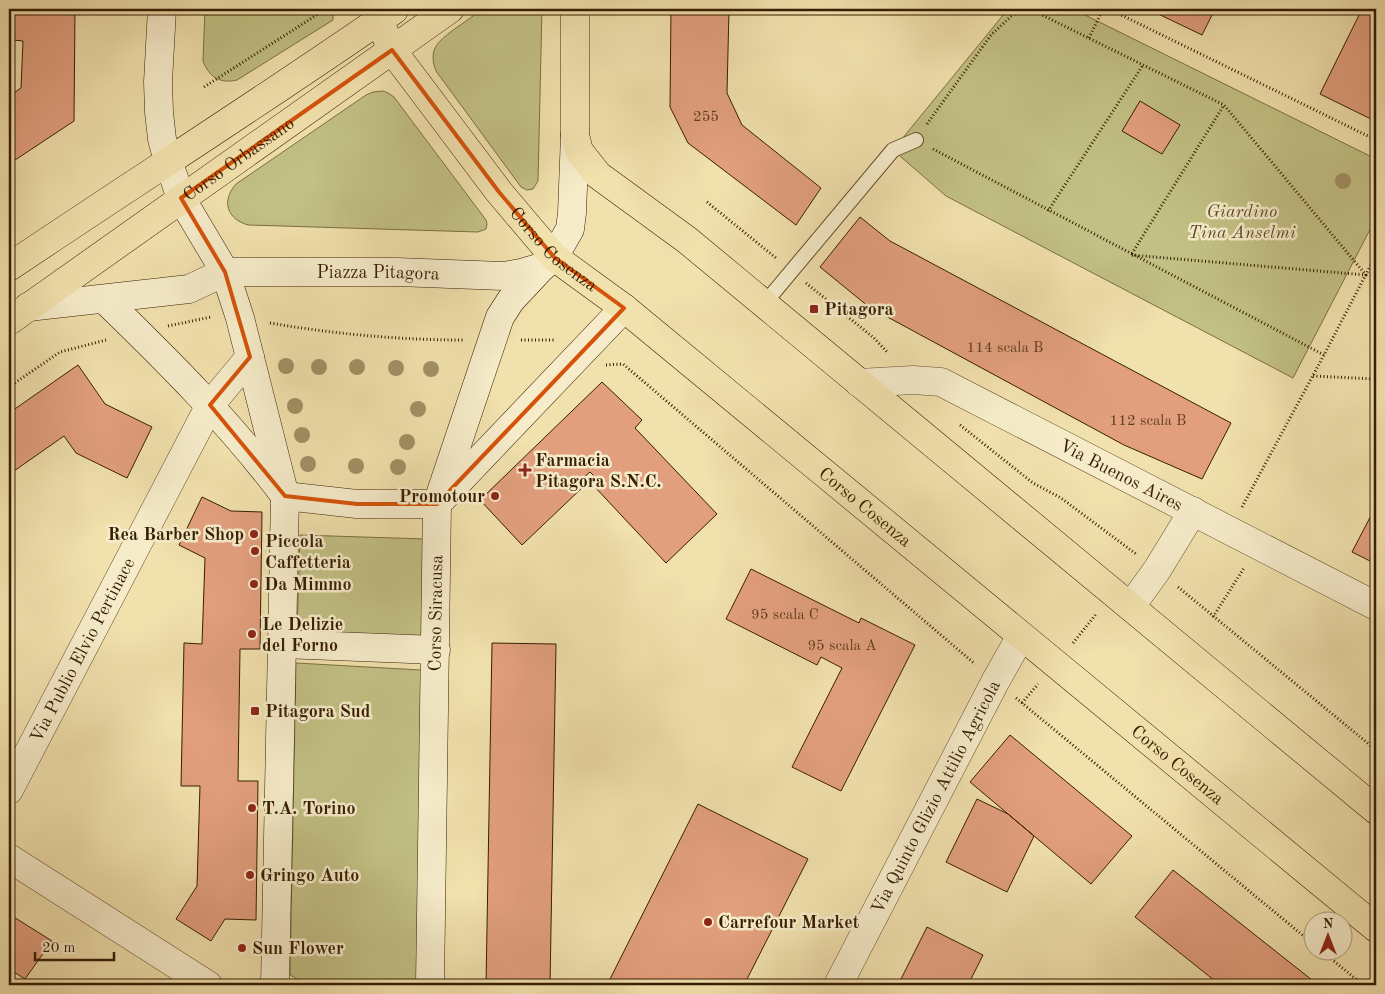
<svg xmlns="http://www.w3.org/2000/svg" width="1385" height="994" font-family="'Old Standard TT',serif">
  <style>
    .green { fill: #c2c084; stroke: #7c6e42 }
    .building { fill: #e29f7e; stroke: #371d01 }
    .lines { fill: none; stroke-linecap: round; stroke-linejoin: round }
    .lane-casing { stroke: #664e2c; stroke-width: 16 }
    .street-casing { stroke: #664e2c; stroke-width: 29 }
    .secondary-casing { stroke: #371d01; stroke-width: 29 }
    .primary-casing { stroke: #371d01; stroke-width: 29 }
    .path { stroke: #371d01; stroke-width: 3; stroke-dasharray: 1 2.5; stroke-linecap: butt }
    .lane { stroke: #f6ecca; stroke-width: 14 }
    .street { stroke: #f6ecca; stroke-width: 28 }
    .secondary { stroke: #f6ecca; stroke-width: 28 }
    .primary { stroke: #f1e1ad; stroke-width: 28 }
    .tree { fill: #a29064 }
    .marked { fill: none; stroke: #d6530b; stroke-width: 4; stroke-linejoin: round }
    .poi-dot { fill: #8f2418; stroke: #f6ecca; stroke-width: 2 }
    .labels { text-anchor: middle; stroke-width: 5; stroke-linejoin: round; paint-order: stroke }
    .number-label { font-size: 15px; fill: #623e20 }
    .street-label { font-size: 18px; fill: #371d01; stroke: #f6ecca }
    .park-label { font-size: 18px; font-style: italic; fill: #614e28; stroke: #f6ecca }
    .poi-label { font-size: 18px; font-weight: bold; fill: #371d01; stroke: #f6ecca; text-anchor: start }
  </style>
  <rect width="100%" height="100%" fill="#f1e1ad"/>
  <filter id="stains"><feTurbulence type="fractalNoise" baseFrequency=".004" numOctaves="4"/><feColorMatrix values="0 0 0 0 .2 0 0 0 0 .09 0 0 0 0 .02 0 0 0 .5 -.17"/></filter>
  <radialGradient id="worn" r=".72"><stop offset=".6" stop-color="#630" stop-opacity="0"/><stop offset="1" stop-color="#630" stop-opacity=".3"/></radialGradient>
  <!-- green -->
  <path class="green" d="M205 9H333V20L237 80C220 84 209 77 203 61Z
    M483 9H542L538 181 533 189 527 190 521 187 436 71C427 48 440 40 456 28 465 22 474 15 483 9Z
    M1008 9H1073L1376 159V218L1293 378 946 196 893 150Z
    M383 91 388 93 394 97 486 220 487 224 486 229 478 232 248 225C227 219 221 201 236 184L366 95 373 92Z
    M300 535 426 539 423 636 297 632Z
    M296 663 421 670 417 985H308L290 975Z"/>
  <!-- building -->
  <path class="building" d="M13 9H75L74 121 9 164V96L21 88 23 41 13 40Z
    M671 9H729L727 93 742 125 821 188 796 225 688 143 670 107Z
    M1148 9H1215L1202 35Z
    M1362 9H1376V113L1373 120 1320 94Z
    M1140 101 1180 125 1162 154 1122 131Z
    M860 217 890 241 1231 423 1202 479 1124 445 869 307 820 267Z
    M78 365 105 404 152 427 127 478 76 453 64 436 14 471 9 463V413Z
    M602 382 642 420 635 428 717 514 666 563 593 485 596 478 590 472 583 478 585 480 584 486 522 545 480 500Z
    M202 497 231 511 262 512 260 649H240L238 781H258L256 920 225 919 211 941 176 919 197 886 200 786H181L184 643 202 644 205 558 179 545Z
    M1376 506V564L1352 552Z
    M751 569 859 623 861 618 915 645 841 791 792 767 842 668 821 657 817 665 726 619Z
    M492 643 556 644 550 985H486Z
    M1010 735 1132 836 1091 884 970 782Z
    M977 799 1008 814 1034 836 1007 892 946 862Z
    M698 804 808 859 744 985H607Z
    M1173 870 1312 980 1308 985H1220L1135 917Z
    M9 914 52 941 25 979 9 969Z
    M927 927 983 955 968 985H898Z"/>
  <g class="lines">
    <!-- lane casing -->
    <g class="lane-casing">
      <path id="lane" d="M764 304 893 150 916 140"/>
    </g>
    <!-- street casing -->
    <g class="street-casing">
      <g id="street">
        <path id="s1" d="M859 383 913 380 941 382 1376 606"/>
        <path d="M1131 606 1157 570 1193 511"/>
        <path id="s2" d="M9 790 210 405 250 357"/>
        <path d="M9 858 208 985"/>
        <path id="s3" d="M838 985 995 682 1021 636"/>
      </g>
    </g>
    <!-- secondary casing -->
    <g class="secondary-casing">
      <g id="secondary">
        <path d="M162 9 158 82 159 112 162 139 168 161 181 198 225 272 240 318 285 496 275 985"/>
        <path d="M105 300C169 362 232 425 285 496L357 504H437L624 308"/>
        <path id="s4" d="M28 307 189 289 225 272H397L503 276 521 273 542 267 554 257 570 229 572 213 575 135"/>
        <path d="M282 644 436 650"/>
        <path id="s5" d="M430 985 437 504 500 317 511 300 542 267"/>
      </g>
    </g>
    <!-- primary casing -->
    <g class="primary-casing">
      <g id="primary">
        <path id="s6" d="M379 9V20L392 50 499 192 554 257 624 308 1376 928"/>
        <path d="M575 9V135L579 151 598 175 687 240 1376 810"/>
        <path d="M9 267C137 181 267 98 394 10"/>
        <path id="s7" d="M9 321 450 9"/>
      </g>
    </g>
    <!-- path -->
    <path class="path" d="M1030 9 1224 105 1366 275 1131 255 1224 105
      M1109 9 1376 140
      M1089 38 1103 9
      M204 87 326 9
      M927 124 991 35 1019 9
      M933 149 1324 355
      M707 202 776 258
      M1048 211 1143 65
      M806 283 874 338 888 353
      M270 323C334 334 399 340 465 340
      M168 326 211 317
      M521 340H555
      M606 365 623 364 975 664
      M1313 376 1376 379
      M9 387 60 352 106 340
      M960 425 1033 483 1061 498 1136 554
      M1242 507 1324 355 1376 255
      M1178 587 1376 750
      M1213 617 1244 568
      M1073 643 1097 613
      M1016 698 1312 943
      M1022 703 1038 684
      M1323 952 1363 985"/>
    <!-- lane -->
    <use href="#lane" class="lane"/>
    <!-- street -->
    <use href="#street" class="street"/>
    <!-- secondary -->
    <use href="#secondary" class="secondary"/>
    <!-- primary -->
    <use href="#primary" class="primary"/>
  </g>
  <!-- trees -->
  <g class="tree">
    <circle cx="1343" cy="181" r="8"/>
    <circle cx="286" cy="366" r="8"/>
    <circle cx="319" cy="367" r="8"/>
    <circle cx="357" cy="367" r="8"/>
    <circle cx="396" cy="368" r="8"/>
    <circle cx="431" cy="369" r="8"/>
    <circle cx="295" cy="406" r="8"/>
    <circle cx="418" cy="409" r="8"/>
    <circle cx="302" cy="435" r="8"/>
    <circle cx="407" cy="442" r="8"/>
    <circle cx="308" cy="464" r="8"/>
    <circle cx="356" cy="466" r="8"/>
    <circle cx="398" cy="467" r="8"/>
  </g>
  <!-- marked area -->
  <path class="marked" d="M392 50 499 192 554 257 624 308 437 504H357L285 496 210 405 250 357 225 272 181 198Z"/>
  <!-- markers -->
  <g class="poi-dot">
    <rect x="809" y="304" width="10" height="10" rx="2.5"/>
    <path d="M522.5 462.5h5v5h5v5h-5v5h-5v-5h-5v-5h5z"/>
    <circle cx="495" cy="496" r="5"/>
    <circle cx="254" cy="534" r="5"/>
    <circle cx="255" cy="551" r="5"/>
    <circle cx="254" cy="584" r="5"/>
    <circle cx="252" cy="634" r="5"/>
    <rect x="250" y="706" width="10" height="10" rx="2.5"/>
    <circle cx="252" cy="808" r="5"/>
    <circle cx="250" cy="875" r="5"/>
    <circle cx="708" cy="922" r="5"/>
    <circle cx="242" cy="948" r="5"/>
  </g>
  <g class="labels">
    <!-- number labels -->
    <g class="number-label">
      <text x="706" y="121">255</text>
      <text x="1005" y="352">114 scala B</text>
      <text x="1148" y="425">112 scala B</text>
      <text x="785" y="619">95 scala C</text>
      <text x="842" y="650">95 scala A</text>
    </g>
    <!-- street labels -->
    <g class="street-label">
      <text dy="6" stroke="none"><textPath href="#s7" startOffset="281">Corso Orbassano</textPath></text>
      <text dy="6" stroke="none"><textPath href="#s6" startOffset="301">Corso Cosenza</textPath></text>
      <text dy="6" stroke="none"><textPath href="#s4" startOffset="355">Piazza Pitagora</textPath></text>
      <text dy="6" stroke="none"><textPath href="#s1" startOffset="285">Via Buenos Aires</textPath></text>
      <text dy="6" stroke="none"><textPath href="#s6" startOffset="706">Corso Cosenza</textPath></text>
      <text dy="6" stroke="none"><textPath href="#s5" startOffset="372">Corso Siracusa</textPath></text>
      <text dy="6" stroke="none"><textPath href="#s2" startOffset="158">Via Publio Elvio Pertinace</textPath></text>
      <text dy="6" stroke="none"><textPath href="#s6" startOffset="1111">Corso Cosenza</textPath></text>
      <text dy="6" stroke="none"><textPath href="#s3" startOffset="212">Via Quinto Glizio Attilio Agricola</textPath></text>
    </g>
    <!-- park labels -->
    <g class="park-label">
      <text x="1242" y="217">Giardino<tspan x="1242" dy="21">Tina Anselmi</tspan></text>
    </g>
    <!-- poi labels -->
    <g class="poi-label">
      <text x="824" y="315">Pitagora</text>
      <text x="535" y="466">Farmacia<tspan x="535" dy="21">Pitagora S.N.C.</tspan></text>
      <text x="485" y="502" text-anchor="end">Promotour</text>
      <text x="244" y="540" text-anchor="end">Rea Barber Shop</text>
      <text x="265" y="547">Piccola<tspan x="265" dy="21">Caffetteria</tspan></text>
      <text x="264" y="590">Da Mimmo</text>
      <text x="262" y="630">Le Delizie<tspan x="262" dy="21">del Forno</tspan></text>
      <text x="265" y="717">Pitagora Sud</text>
      <text x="262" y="814">T.A. Torino</text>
      <text x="260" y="881">Gringo Auto</text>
      <text x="718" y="928">Carrefour Market</text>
      <text x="252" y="954">Sun Flower</text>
    </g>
  </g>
  <!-- margin -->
  <rect width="1385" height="994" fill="none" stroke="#f1e1ad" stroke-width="30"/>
  <rect x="10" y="10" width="1365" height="974" fill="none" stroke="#371d01" stroke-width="2.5"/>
  <rect x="15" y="15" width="1355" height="964" fill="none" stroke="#371d01"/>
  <!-- north arrow -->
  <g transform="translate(1328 936)"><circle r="24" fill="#f6ecca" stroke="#aa997a"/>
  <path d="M0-4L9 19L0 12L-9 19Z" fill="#8f2418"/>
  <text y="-8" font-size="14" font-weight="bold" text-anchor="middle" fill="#371d01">N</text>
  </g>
  <!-- scale -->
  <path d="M35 952v8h79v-8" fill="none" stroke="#371d01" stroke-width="2.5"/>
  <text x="42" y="952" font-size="15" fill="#371d01" stroke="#f6ecca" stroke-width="4" paint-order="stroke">20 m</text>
  <rect width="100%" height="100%" filter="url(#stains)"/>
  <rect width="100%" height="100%" fill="url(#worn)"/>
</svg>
